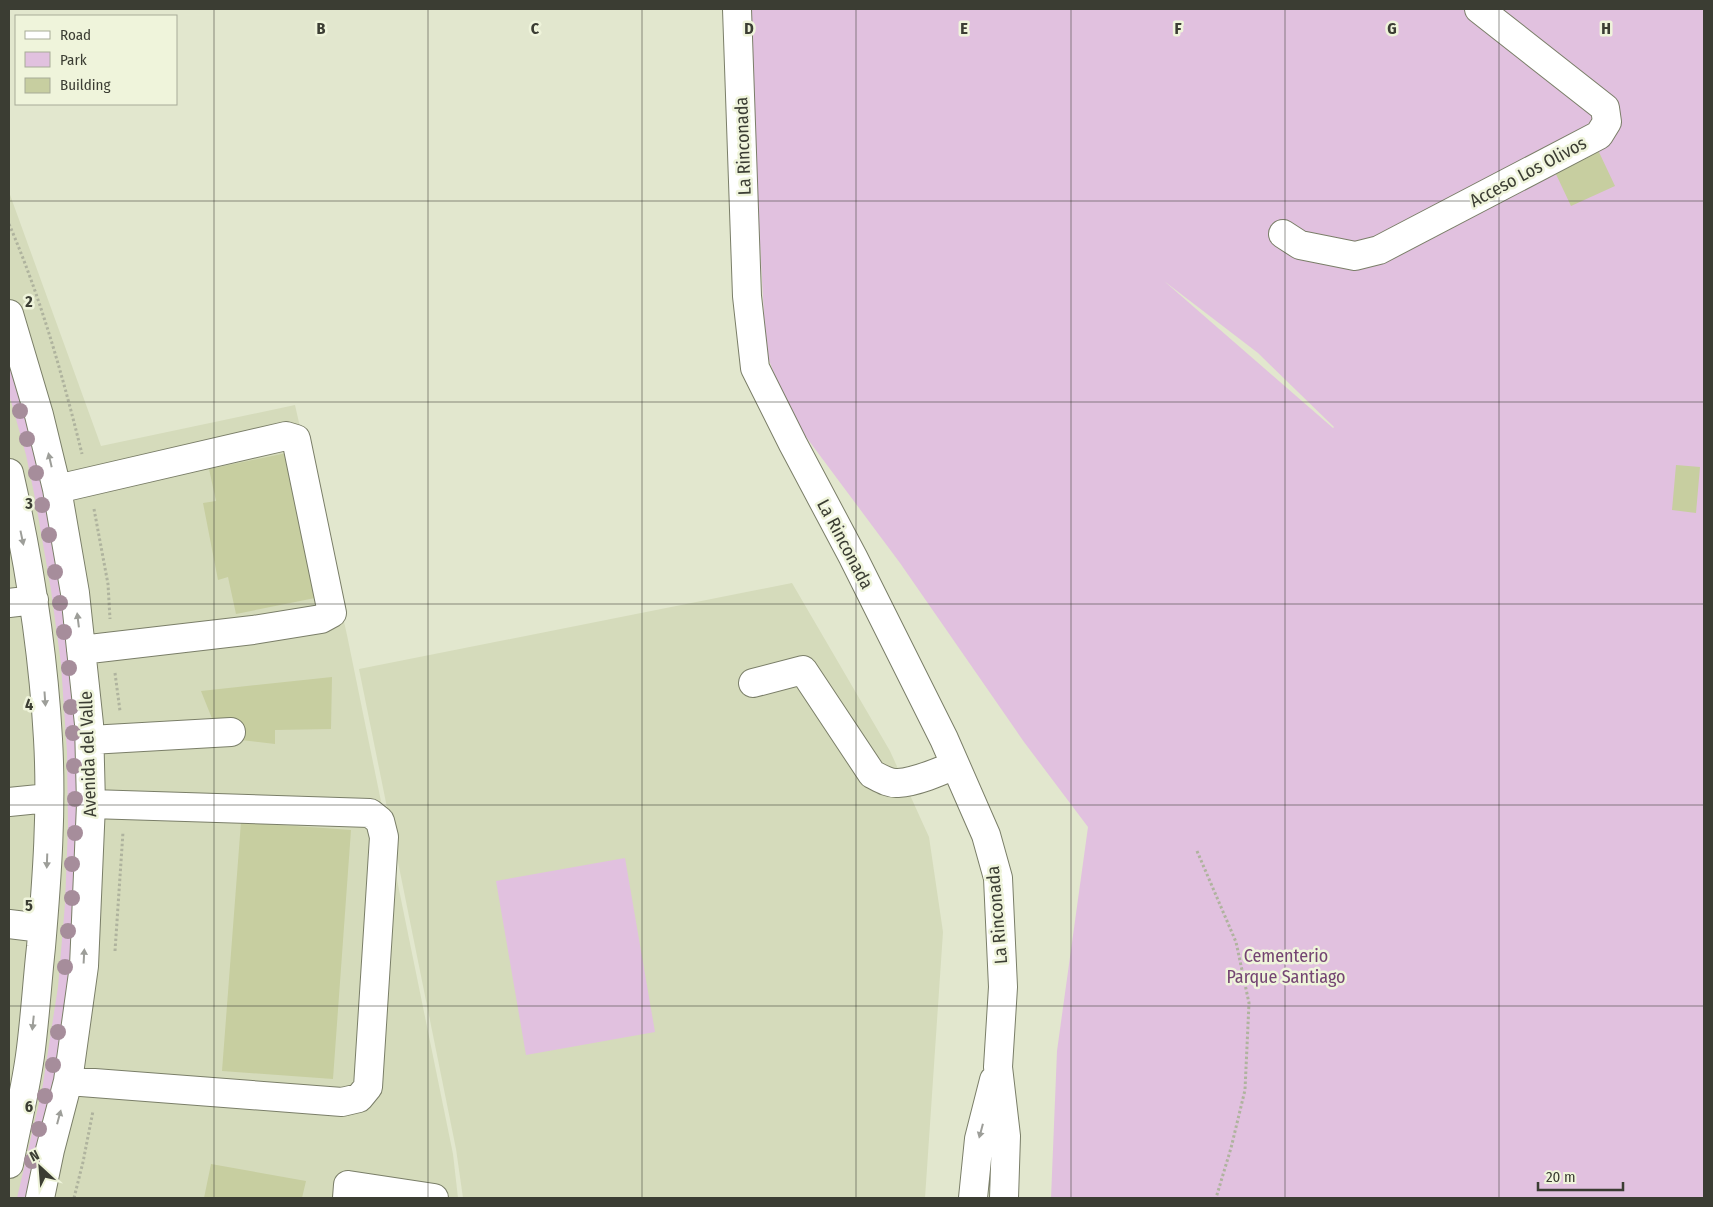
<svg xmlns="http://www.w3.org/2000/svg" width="1713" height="1207" font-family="'Fira Sans Condensed',sans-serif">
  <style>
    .built { fill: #d5dbbb }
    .green { fill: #e1c1df; fill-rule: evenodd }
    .building { fill: #c7cea0 }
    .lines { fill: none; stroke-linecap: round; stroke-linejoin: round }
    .minor-casing { stroke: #7a7e68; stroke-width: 30 }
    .path { stroke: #afb39e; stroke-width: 3; stroke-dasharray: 2.5 2.5; stroke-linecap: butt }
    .minor { stroke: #fff; stroke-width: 28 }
    .tree { fill: #a68d9b }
    .oneway { fill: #9d9e99 }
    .grid { fill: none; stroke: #3b3d33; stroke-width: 1; stroke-opacity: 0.55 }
    .labels { text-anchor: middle; stroke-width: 5; stroke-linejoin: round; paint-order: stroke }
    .street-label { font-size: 18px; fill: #3b3d33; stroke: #eff4db }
    .park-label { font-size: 18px; fill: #744472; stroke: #eff4db }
    .grid-label { font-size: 16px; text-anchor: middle; font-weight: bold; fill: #3b3d33; stroke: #eff4db; stroke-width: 5; stroke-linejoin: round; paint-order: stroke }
  </style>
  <rect width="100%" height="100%" fill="#e2e7ce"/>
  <!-- built -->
  <path class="built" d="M9 192 101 446 295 405 347 635 453 1154 458 1198H9Z
    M792 583 890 751 929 837 943 932 925 1198H463L456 1149 359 669Z"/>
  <!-- green -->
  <path class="green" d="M747 9H1704V1198H1051L1057 1051 1088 827 1024 742 900 563 789 414 766 352ZM1164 281 1258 353 1334 427 1333 428Z
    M9 349 49 498 78 703V898L61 1052 29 1198H17L42 1090 58 987 65 904 68 827 67 752 61 664 51 590 35 498 26 455 9 394Z
    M625 858 655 1032 526 1055 496 881Z"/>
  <!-- building -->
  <path class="building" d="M1598 150 1615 186 1571 206 1554 170Z
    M296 451 325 596 236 614 228 577 218 580 203 503 216 501 209 469Z
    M1676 465 1700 467 1696 513 1672 510Z
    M332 677 331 729 275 730V744L232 739 213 721 201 691Z
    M241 822 351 830 333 1079 222 1071Z
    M211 1164 306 1181 302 1198H204Z"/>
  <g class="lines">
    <!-- minor casing -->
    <g class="minor-casing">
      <path id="minor" d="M737 9 747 296 755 368 793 444 853 557 944 739 986 835 998 878 1003 987 998 1067 1006 1136 1004 1198
        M1283 234 1300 245 1355 256 1379 250 1599 135 1607 122 1605 108 1479 9
        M9 314 39 415 57 489 75 593 89 724 91 804 84 966 68 1081 50 1150 40 1198
        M9 473C29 561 43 649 48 739 52 808 47 878 41 947 37 983 35 1020 30 1056 25 1092 16 1128 9 1164
        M57 489 286 436 296 439 332 613 321 619 253 630 81 650
        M9 603 34 600
        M753 683 803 670 872 774C880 778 889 784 898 783 916 782 939 772 955 765
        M90 740 231 732
        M9 802 49 798
        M9 924 42 928
        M68 1081 342 1102 359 1098 368 1087 384 837 380 821 370 813 91 804
        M347 1198 348 1185 434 1198
        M973 1198 979 1139 994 1080"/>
    </g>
    <!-- path -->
    <path class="path" d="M9 224C41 298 63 377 82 454
      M94 509 108 584 110 619
      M115 673 120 711
      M1197 851 1236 942 1249 1003 1245 1090 1231 1148 1216 1198
      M115 951 123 832
      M74 1198 83 1162 93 1111"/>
    <!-- minor -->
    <use href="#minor" class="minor"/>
  </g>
  <!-- trees -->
  <g class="tree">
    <circle cx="20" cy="411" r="8"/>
    <circle cx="27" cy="439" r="8"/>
    <circle cx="36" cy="473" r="8"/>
    <circle cx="42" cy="505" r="8"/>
    <circle cx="49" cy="535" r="8"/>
    <circle cx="55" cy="572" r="8"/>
    <circle cx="60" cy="603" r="8"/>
    <circle cx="64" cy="632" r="8"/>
    <circle cx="69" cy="668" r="8"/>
    <circle cx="71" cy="707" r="8"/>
    <circle cx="73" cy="733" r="8"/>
    <circle cx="74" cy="766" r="8"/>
    <circle cx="75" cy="799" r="8"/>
    <circle cx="75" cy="833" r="8"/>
    <circle cx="72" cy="864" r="8"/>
    <circle cx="72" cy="898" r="8"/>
    <circle cx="68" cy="931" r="8"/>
    <circle cx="65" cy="967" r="8"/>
    <circle cx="58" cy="1032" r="8"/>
    <circle cx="53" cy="1065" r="8"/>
    <circle cx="45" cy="1096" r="8"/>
    <circle cx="39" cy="1129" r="8"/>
    <circle cx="32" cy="1161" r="8"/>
  </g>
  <!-- one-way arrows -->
  <defs><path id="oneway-solid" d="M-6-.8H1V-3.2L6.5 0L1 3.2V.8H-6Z" transform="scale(1.25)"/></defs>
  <g class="oneway">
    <use href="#oneway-solid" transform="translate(50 460) rotate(-103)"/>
    <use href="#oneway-solid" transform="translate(22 538) rotate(78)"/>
    <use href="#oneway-solid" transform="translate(78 620) rotate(-97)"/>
    <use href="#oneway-solid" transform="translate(45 699) rotate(86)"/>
    <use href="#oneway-solid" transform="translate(47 861) rotate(92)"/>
    <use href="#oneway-solid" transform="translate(84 956) rotate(-87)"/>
    <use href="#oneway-solid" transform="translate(33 1023) rotate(96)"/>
    <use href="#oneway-solid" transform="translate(59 1117) rotate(-75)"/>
    <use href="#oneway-solid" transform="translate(981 1131) rotate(105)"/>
  </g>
  <!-- grid -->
  <path class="grid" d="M214 9V1198M428 9V1198M642 9V1198M856 9V1198M1071 9V1198M1285 9V1198M1499 9V1198M9 201H1704M9 402H1704M9 604H1704M9 805H1704M9 1006H1704"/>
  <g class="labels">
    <!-- street labels -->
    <g class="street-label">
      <text transform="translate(743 146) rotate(-92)" y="6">La Rinconada</text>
      <text transform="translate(1528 172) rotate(-28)" y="6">Acceso Los Olivos</text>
      <text transform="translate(845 544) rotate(62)" y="6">La Rinconada</text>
      <text transform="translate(88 754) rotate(-92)" y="6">Avenida del Valle</text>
      <text transform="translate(997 915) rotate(-95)" y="6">La Rinconada</text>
    </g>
    <!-- park labels -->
    <g class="park-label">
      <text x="1286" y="962">Cementerio<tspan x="1286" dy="21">Parque Santiago</tspan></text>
    </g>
  </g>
  <g class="grid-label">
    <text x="321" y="34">B</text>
    <text x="535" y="34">C</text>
    <text x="749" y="34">D</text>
    <text x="964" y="34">E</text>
    <text x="1178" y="34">F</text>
    <text x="1392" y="34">G</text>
    <text x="1606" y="34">H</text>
    <text x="29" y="307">2</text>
    <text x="29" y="509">3</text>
    <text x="29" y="710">4</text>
    <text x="29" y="911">5</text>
    <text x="29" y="1112">6</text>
  </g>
  <!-- border -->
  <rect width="1713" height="1207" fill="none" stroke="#3b3d33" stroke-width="20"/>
  <!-- legend -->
  <rect x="15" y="15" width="162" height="90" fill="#eff4db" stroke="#a7ab98"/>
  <rect x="25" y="31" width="25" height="8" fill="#ffffff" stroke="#a7ab98"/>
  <text x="60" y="40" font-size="15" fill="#3b3d33">Road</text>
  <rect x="25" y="52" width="25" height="15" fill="#e1c1df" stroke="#a7ab98"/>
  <text x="60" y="65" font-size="15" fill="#3b3d33">Park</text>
  <rect x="25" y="78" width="25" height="15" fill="#c7cea0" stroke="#a7ab98"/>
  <text x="60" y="90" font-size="15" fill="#3b3d33">Building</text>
  <!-- north arrow -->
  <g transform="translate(40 1167) rotate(334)" stroke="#eff4db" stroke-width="4" paint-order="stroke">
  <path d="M0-4L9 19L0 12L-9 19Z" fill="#3b3d33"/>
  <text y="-8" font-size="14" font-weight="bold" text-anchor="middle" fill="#3b3d33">N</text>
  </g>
  <!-- scale -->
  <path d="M1538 1182v8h85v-8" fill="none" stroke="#3b3d33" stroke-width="2.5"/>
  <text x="1546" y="1182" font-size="15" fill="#3b3d33" stroke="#eff4db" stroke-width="4" paint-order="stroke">20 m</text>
</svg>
